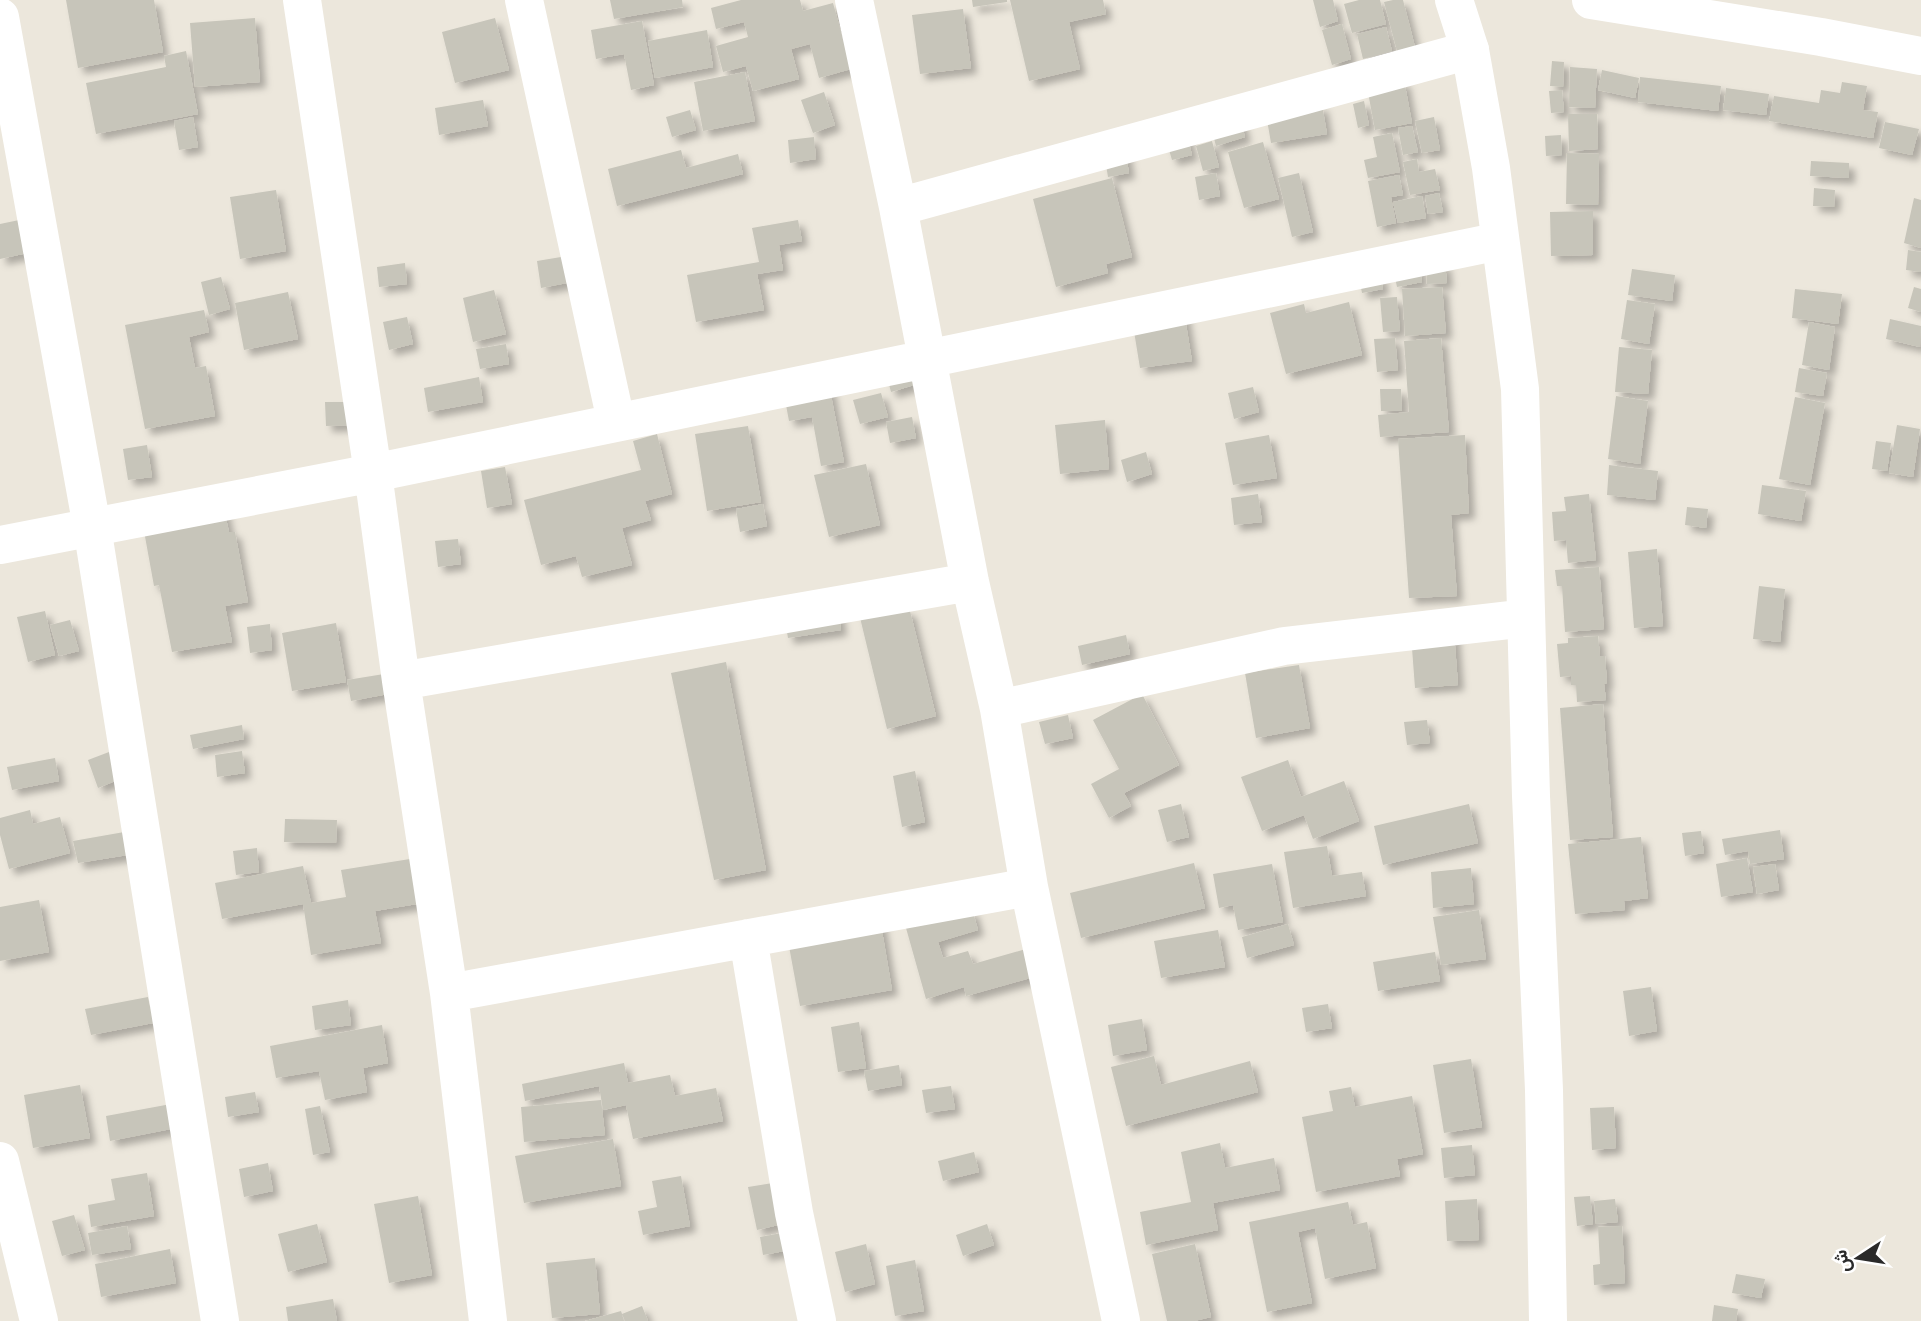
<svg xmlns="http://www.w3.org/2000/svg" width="1921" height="1321" font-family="Cabin,Vazirmatn,sans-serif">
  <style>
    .building { fill: #c7c5ba; filter: url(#shadow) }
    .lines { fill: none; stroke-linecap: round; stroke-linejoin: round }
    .street { stroke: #fff; stroke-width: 38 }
    .secondary { stroke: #fff; stroke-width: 38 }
  </style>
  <defs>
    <filter id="shadow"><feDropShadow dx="6" dy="6" stdDeviation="3.5" flood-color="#0004"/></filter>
  </defs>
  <rect width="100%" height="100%" fill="#ece7dc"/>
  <!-- building -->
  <path class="building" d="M66 0H154L163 52 78 68Z
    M610 0H682L683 7 614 19Z
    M741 0H800L803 11 833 3 851 69 819 78 810 44 791 49 799 79 753 91 746 66 723 72 716 46 748 37 744 22 716 29 711 8Z
    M972 0H1007V2L973 7Z
    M1010 0H1103L1106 14 1069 22 1080 69 1029 81Z
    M1313 0H1333L1338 21 1320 27Z
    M1359 0H1380L1386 24 1352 33 1344 4Z
    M1393 0H1403L1415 47 1397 51 1384 2Z
    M963 9 971 68 920 74 912 15Z
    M255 18 260 82 195 87 190 23Z
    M495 18 509 70 455 83 442 32Z
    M642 21 654 85 631 90 624 54 596 59 591 30Z
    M1342 24 1351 59 1332 65 1322 30Z
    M1386 27 1392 51 1363 59 1357 34Z
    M707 30 713 67 655 78 648 41Z
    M186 51 198 114 96 134 86 83 166 67 164 56Z
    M1552 61 1564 62 1563 87 1550 86Z
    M1570 67 1597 69 1595 108 1569 107Z
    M1602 70 1639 78 1635 98 1598 90Z
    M745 72 755 121 703 131 694 82Z
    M1640 77 1721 86 1718 111 1638 102Z
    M1404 80 1412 123 1375 130 1367 87Z
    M1842 82 1867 86 1863 110 1878 112 1873 138 1769 121 1774 96 1819 103 1821 90 1840 93Z
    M1726 88 1769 94 1766 115 1723 110Z
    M1562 90 1564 112 1551 113 1549 91Z
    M824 92 835 125 813 133 801 100Z
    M483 100 488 126 439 135 435 108Z
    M1364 101 1369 125 1358 128 1353 104Z
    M1322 105 1327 134 1271 143 1266 114Z
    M690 110 696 130 672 137 666 117Z
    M1568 114H1597L1598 149 1569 151Z
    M193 117 198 147 179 150 174 121Z
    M1434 117 1440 150 1422 153 1415 121Z
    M1240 118 1245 137 1216 146 1211 127Z
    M1885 122 1919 129 1912 155 1879 148Z
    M1412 126 1418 152 1403 155 1398 128Z
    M1186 131 1192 155 1172 160 1165 136Z
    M1392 133 1400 172 1368 178 1364 160 1377 157 1373 137Z
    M1561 135 1562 155 1546 156 1545 136Z
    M814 137 816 159 790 163 788 140Z
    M1212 141 1219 167 1203 171 1196 146Z
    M1263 142 1279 199 1244 208 1228 152Z
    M1125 149 1129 173 1108 177 1104 153Z
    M681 150 686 168 738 154 743 174 617 206 608 169Z
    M1567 153 1599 154 1598 205 1566 204Z
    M1417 159 1419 172 1435 169 1440 190 1410 195 1403 162Z
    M1811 161 1849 163V178L1810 176Z
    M1216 173 1220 196 1199 200 1195 177Z
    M1299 173 1313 232 1292 237 1278 178Z
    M1399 175 1403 195 1391 197 1396 223 1377 227 1368 181Z
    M1112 178 1132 257 1106 264 1108 273 1056 287 1033 199Z
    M1814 188 1835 190 1834 207 1813 206Z
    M276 190 286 251 240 259 230 197Z
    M1439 193 1443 212 1428 214 1425 196Z
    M1422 196 1426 218 1398 223 1393 202Z
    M1914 198 1921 200V248L1904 243Z
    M1593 211V255L1551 256 1550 212Z
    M24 219 32 252 0 259V224Z
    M798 220 802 241 779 245 783 270 757 274 764 310 696 322 687 275 759 262 752 228Z
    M1908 250 1921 252V272L1906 270Z
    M573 255 577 281 541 288 537 261Z
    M405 263 407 284 379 287 377 267Z
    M1419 263 1422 282 1397 287 1393 268Z
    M1445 263 1447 283 1427 284 1426 265Z
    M1632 269 1675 275 1672 301 1628 295Z
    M1381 274 1383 289 1362 293 1359 278Z
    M221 277 230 309 209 315 201 282Z
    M1442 287 1446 333 1405 336 1402 289Z
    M1914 287 1921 289V312L1908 308Z
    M1795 289 1842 294 1838 324 1792 318Z
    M494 290 506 334 473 342 463 298Z
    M288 292 298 339 244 350 235 303Z
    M1397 297 1400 331 1383 332 1380 298Z
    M1627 300 1655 304 1649 344 1621 339Z
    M1349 302 1362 355 1286 374 1270 313 1304 304 1306 313Z
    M204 310 209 332 189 337 195 368 206 366 215 416 145 429 125 325Z
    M1184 312 1192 361 1140 368 1132 319Z
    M407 317 413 344 389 350 383 322Z
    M1890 319 1921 326 1920 347 1886 339Z
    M1809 322 1835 327 1829 370 1802 365Z
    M1395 338 1398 370 1377 372 1374 339Z
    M1441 338 1449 432 1380 437 1378 415 1409 412 1404 341Z
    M506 344 509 364 480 369 476 349Z
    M1619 347 1652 350 1648 394 1615 392Z
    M908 363 914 385 891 392 885 369Z
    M1799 368 1827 373 1823 396 1795 392Z
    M479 377 483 402 428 412 424 388Z
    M828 380 844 462 821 466 812 417 789 421 783 389Z
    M1253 387 1259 412 1234 419 1228 393Z
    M1380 389H1401L1402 411H1381Z
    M881 393 888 417 860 424 853 400Z
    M1616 396 1648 401 1640 464 1608 459Z
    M1795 397 1825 403 1810 485 1779 479Z
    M325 402H353V425L326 426Z
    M912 417 916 438 890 443 886 422Z
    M1105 420 1109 469 1060 474 1055 425Z
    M1897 425 1920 429 1913 477 1889 473Z
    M748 426 761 502 707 511 695 434Z
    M657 434 672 494 645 501 651 520 622 528 632 565 582 577 576 556 541 565 524 500 641 470 633 441Z
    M1269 435 1277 478 1233 485 1225 443Z
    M1465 435 1469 513 1451 515 1457 596 1409 598 1398 439Z
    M1876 441 1891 443 1887 471 1872 469Z
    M147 445 152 477 128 480 123 449Z
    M1146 452 1152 474 1127 482 1121 460Z
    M866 464 880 525 829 537 814 475Z
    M1609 465 1658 471 1655 500 1607 495Z
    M505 467 512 504 487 508 481 471Z
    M1762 485 1806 491 1801 521 1758 514Z
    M1258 494 1262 522 1234 525 1231 498Z
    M1589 494 1596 560 1568 563 1566 540 1554 541 1552 512 1566 511 1564 497Z
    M763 504 767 526 740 532 736 509Z
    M223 505 229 532H235L248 602 225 606 232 642 172 652 159 585 154 586 142 520Z
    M1687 507 1708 509 1706 528 1685 525Z
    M458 539 461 564 438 567 435 541Z
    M1657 549 1663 626 1634 628 1628 552Z
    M1599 567 1604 629 1565 632 1562 586H1557L1555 570Z
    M1759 586 1785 589 1780 642 1753 639Z
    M855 597 910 611 936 716 887 729Z
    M837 601 841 630 788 638 783 609Z
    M45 611 55 655 28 662 17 617Z
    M70 620 79 651 59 656 50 625Z
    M336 623 346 682 292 691 282 633Z
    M270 624 272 650 250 653 247 627Z
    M1454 632 1458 685 1415 688 1411 635Z
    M1126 635 1130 654 1082 665 1078 646Z
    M1598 636 1600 656H1605L1607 683 1604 684 1606 700 1577 702 1576 685H1571V676L1560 677 1557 644 1568 643V638Z
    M726 662 766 870 714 880 671 673Z
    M1299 665 1310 728 1256 738 1245 673Z
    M384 674 388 694 351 701 347 680Z
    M1142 694 1179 765 1124 793 1131 806 1109 818 1091 784 1119 769 1093 720Z
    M1603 704 1613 837 1570 840 1560 708Z
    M1068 715 1073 738 1045 744 1039 722Z
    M1427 720 1430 743 1407 745 1404 722Z
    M242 725 244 739 193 749 190 735Z
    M242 751 245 773 217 777 215 755Z
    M109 752 120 779 98 788 88 760Z
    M55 758 59 781 12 790 7 767Z
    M1288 760 1301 797 1344 781 1359 821 1313 839 1304 815 1262 831 1241 777Z
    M915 771 925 822 902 827 893 776Z
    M1181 804 1189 837 1167 842 1158 810Z
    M1469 804 1478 843 1383 865 1374 826Z
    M30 810 33 824 60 817 70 853 9 869 0 835V818Z
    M285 819 337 820 336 843 284 842Z
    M1780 830 1784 859 1750 864 1748 851 1725 855 1722 839Z
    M130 831 134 854 78 863 73 841Z
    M1701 831 1704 853 1685 856 1682 833Z
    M1641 837 1648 898 1624 901 1625 910 1575 914 1568 844Z
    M1327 846 1332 876 1362 872 1366 896 1293 908 1284 852Z
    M257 848 259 872 236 875 233 851Z
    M1747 858 1753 892 1721 897 1716 864Z
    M410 859 417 904 375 911 381 943 311 955 303 904 222 919 215 883 303 866 311 903 346 897 341 870Z
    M1194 863 1205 908 1081 938 1070 893Z
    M1272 864 1283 922 1238 930 1233 905 1219 908 1213 874Z
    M1775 864 1779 890 1757 894 1753 867Z
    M1471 868 1474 904 1433 908 1431 872Z
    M39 900 49 952 0 961V907Z
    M972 909 978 930 938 942 943 958 968 951 973 964 1026 949 1034 977 966 996 964 987 926 999 906 928Z
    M1479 910 1486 959 1441 965 1433 917Z
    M879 913 892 990 800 1006 786 930Z
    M1288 924 1294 945 1247 958 1242 937Z
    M1218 930 1225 967 1161 978 1154 941Z
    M1435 952 1440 981 1378 991 1373 962Z
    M1651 987 1657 1031 1629 1036 1623 991Z
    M148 997 153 1023 91 1035 85 1009Z
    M348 1000 351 1025 315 1030 312 1006Z
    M1328 1004 1332 1028 1306 1032 1302 1008Z
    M1142 1019 1147 1050 1113 1056 1108 1025Z
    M859 1022 866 1068 838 1072 831 1027Z
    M382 1025 388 1063 363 1068 367 1092 325 1100 319 1071 276 1078 270 1046Z
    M1154 1056 1161 1085 1250 1061 1258 1092 1126 1126 1111 1067Z
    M1471 1059 1482 1127 1444 1133 1433 1065Z
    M624 1063 628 1083 670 1075 675 1096 716 1088 723 1121 633 1139 626 1105 603 1110 599 1086 525 1101 522 1084Z
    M899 1065 902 1085 868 1091 864 1071Z
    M80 1085 90 1138 33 1148 24 1095Z
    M951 1086 955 1109 926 1113 922 1090Z
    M1351 1087 1355 1107 1412 1096 1423 1154 1397 1159 1400 1176 1316 1192 1302 1117 1333 1111 1329 1091Z
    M255 1092 259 1112 228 1117 225 1097Z
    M601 1100 605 1135 524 1142 521 1107Z
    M171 1104 176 1128 110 1141 106 1116Z
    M320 1106 330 1152 313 1155 305 1109Z
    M1614 1107 1616 1148 1592 1150 1590 1108Z
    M613 1139 621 1186 524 1203 515 1156Z
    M1220 1143 1225 1168 1274 1158 1280 1190 1213 1203 1218 1230 1146 1245 1140 1212 1191 1202 1181 1152Z
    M1472 1145 1475 1175 1444 1178 1441 1148Z
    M974 1152 979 1172 943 1181 938 1161Z
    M268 1163 273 1191 244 1197 239 1169Z
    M147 1173 154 1216 91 1227 88 1205 115 1200 111 1179Z
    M681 1176 690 1226 643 1235 638 1211 657 1207 652 1181Z
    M779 1182 787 1223 757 1230 748 1187Z
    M418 1196 432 1275 389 1283 374 1204Z
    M1590 1196 1593 1224 1577 1226 1574 1197Z
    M1477 1199 1479 1240 1447 1241 1445 1201Z
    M1615 1199 1618 1222 1596 1224 1594 1201Z
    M1348 1202 1353 1225 1367 1222 1376 1268 1325 1279 1315 1228 1298 1232 1312 1303 1267 1312 1249 1222Z
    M74 1215 85 1250 62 1256 52 1221Z
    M317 1224 327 1262 288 1272 278 1234Z
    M987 1224 994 1245 963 1256 956 1235Z
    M127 1226 131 1249 92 1255 88 1233Z
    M1622 1226 1625 1283 1594 1285 1593 1265 1600 1264 1598 1227Z
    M787 1232 790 1250 763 1255 760 1237Z
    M866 1244 875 1284 845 1292 835 1252Z
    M1195 1244 1211 1317 1194 1321H1167L1152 1254Z
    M170 1249 176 1283 101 1297 95 1264Z
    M595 1258 600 1314 552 1318 546 1263Z
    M915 1260 924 1311 895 1316 886 1266Z
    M1736 1274 1765 1279 1761 1298 1732 1293Z
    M333 1299 337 1321H288L286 1307Z
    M1714 1305 1738 1309 1736 1321H1712Z
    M642 1306 648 1321H625L622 1314 624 1321H585L621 1311 622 1314Z"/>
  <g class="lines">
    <!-- street -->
    <path class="street" d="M302 0 373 473 401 681 449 993 488 1321
      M524 0 616 421
      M854 0 898 207 970 582 999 709 1029 887 1121 1321
      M1591 0 1821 37 1921 56
      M0 17 92 527 220 1321
      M898 207 1470 50
      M0 545 373 473 1500 241
      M401 681 970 582
      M999 709 1284 646 1526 618
      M748 938 794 1213 817 1321
      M449 993 1029 887
      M0 1161 39 1321"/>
    <!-- secondary -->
    <path class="secondary" d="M1454 0 1470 50 1491 168 1520 389 1531 796 1544 1090 1548 1321"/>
  </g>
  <!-- north arrow -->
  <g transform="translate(1858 1258) rotate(258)" stroke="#ffffff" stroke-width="5" paint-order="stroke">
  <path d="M0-5L12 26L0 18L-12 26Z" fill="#2a2a2a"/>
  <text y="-10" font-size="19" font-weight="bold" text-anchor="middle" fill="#2a2a2a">ش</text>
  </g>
</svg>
